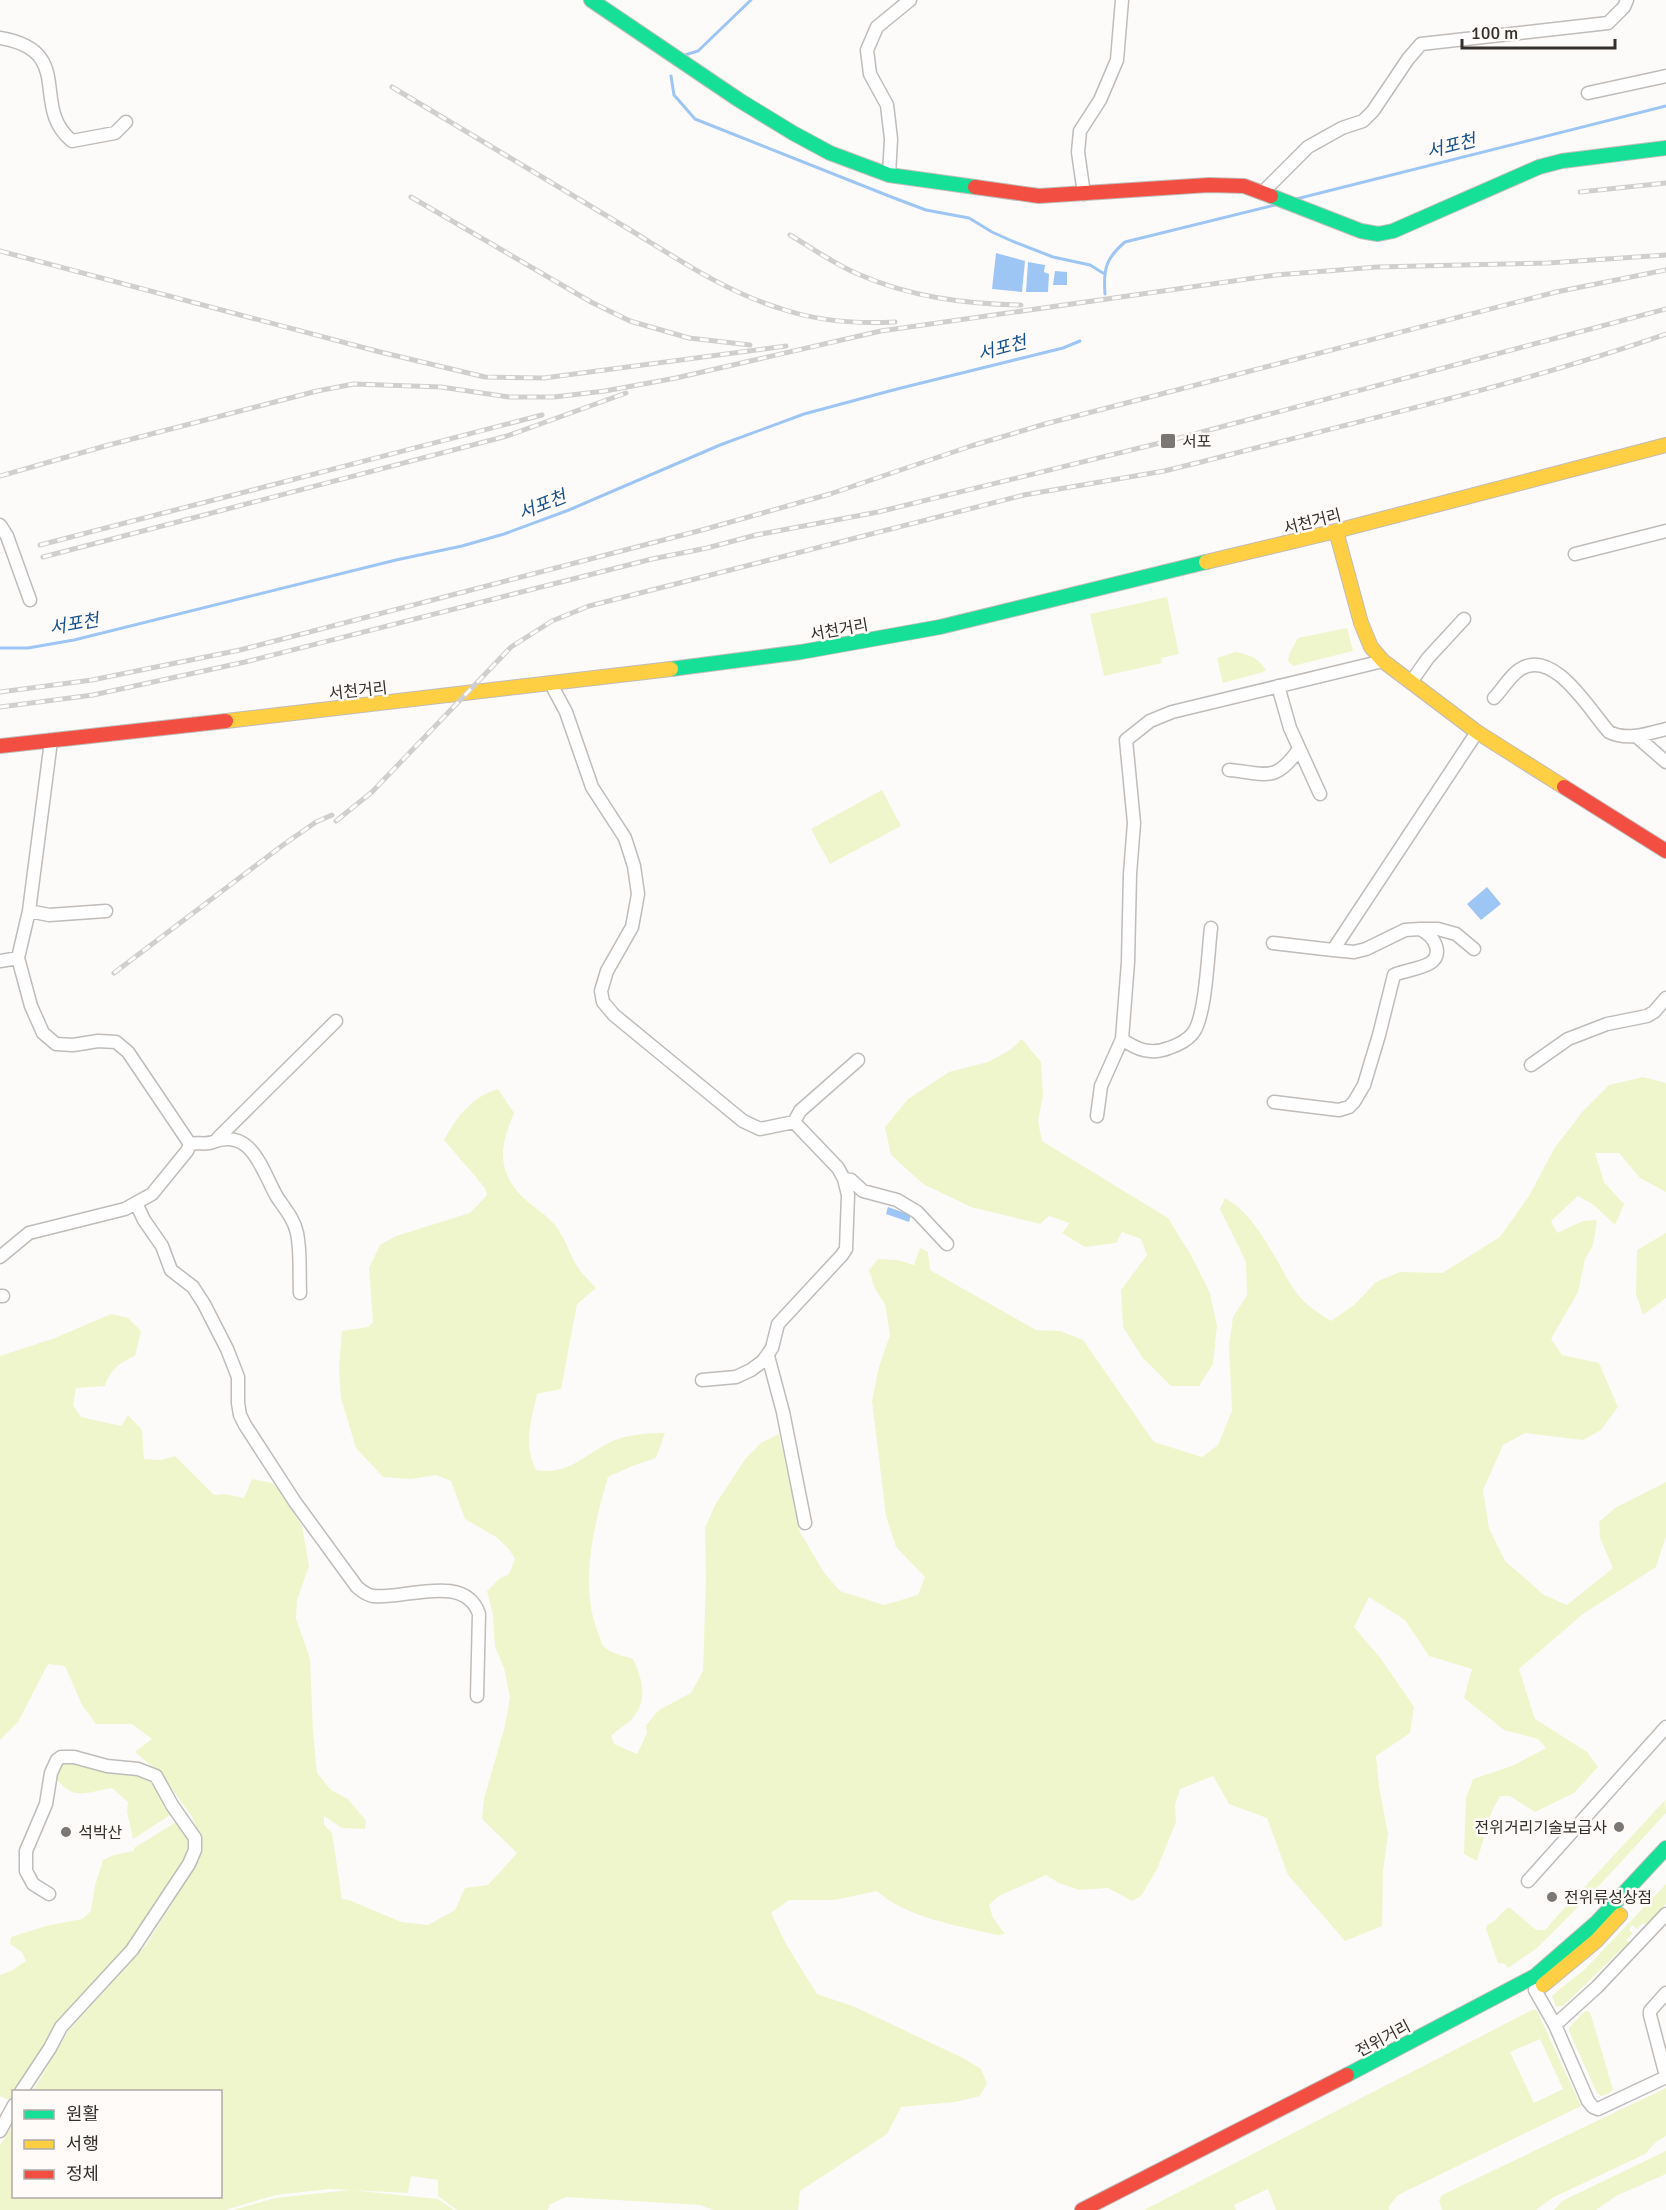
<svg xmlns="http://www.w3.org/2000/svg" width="1666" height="2210" font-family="Signika,'Noto Sans KR',sans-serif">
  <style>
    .green { fill: #eff6cc; fill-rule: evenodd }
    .water { fill: #9ec6f4 }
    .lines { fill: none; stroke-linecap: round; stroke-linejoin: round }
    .stream { stroke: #9ec6f4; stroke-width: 3 }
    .street-casing { stroke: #bfbcb9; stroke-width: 15 }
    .fast-casing { stroke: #bfbcb9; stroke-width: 16 }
    .slow-casing { stroke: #bfbcb9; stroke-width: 16 }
    .jam-casing { stroke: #bfbcb9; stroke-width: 16 }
    .street { stroke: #fffefe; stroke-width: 12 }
    .fast { stroke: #16e098; stroke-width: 14 }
    .slow { stroke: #ffcf43; stroke-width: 14 }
    .jam { stroke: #f24e42; stroke-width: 14 }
    .rail-casing { stroke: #d0cfcf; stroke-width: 5 }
    .rail { stroke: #fefbf9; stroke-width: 3; stroke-dasharray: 9; stroke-linecap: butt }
    .poi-dot { fill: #7b7774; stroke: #fefbf9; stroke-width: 2 }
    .labels { text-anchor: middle; stroke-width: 5; stroke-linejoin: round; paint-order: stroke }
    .poi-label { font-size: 16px; fill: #35302c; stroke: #fefbf9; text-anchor: start }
    .street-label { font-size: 16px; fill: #35302c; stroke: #fefbf9 }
    .water-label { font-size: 18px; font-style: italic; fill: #16508c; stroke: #fefbf9 }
  </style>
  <rect width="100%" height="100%" fill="#fdfbfa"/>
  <!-- green -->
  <path class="green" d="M1167 597 1179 654 1161 658 1162 663 1104 676 1090 614Z
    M1347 628 1353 651 1293 666 1288 661 1290 652 1298 638Z
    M1235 652C1248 654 1259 658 1266 670L1263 672 1223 683 1217 658Z
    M882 790 901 826 830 864 811 829Z
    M1022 1039 1041 1062 1043 1095 1038 1121 1042 1141 1168 1218 1192 1257 1210 1293 1217 1326 1213 1364 1199 1386H1171L1142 1357 1123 1327 1121 1290 1147 1255 1141 1239 1122 1232 1116 1243 1085 1247 1062 1233 1070 1223 1049 1216 1040 1224 971 1207 923 1184 891 1155 885 1127 908 1099 949 1072 988 1062 1010 1050Z
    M1643 1077 1666 1083V1192L1640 1178 1619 1153H1595L1604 1182 1624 1204 1615 1225 1594 1205 1578 1196 1551 1221 1557 1233 1583 1221 1597 1220 1593 1245 1585 1259 1578 1292 1551 1339 1562 1355 1599 1363 1618 1407 1601 1430 1583 1440 1525 1433 1503 1445 1483 1490 1489 1528 1505 1561 1544 1595 1567 1605 1613 1568 1600 1538 1599 1522 1615 1508 1666 1482V1536L1656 1567 1583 1614 1519 1669 1535 1719 1587 1752 1598 1767 1574 1793 1535 1812 1510 1796H1500L1491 1813 1477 1861 1464 1854 1466 1798 1473 1779 1512 1766 1546 1748 1538 1739 1504 1730 1464 1698 1472 1669 1429 1656 1405 1620 1369 1597 1354 1627 1382 1660 1414 1707 1410 1733 1376 1756 1379 1786 1388 1834 1383 1872 1382 1926 1345 1941 1288 1875 1267 1818 1229 1804 1213 1776 1180 1789 1175 1805 1176 1822 1157 1869 1141 1896 1132 1901 1108 1888 1079 1890 1059 1883 1046 1875 999 1896 989 1905 993 1918 1005 1934 997 1935C960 1926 906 1918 877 1891L834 1900H789L771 1913 786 1944 817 1994 855 2007 963 2058 981 2069 987 2083 980 2096 955 2102 901 2107 887 2134 800 2191 798 2210H713L700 2205 566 2197 549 2205 548 2210H457L438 2196V2180L411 2176 408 2193 330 2189 276 2195 225 2210H0V2145L13 2125 14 2196H220V2092L33 2091 68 2031 146 1945 199 1860 201 1838 192 1817 162 1775 135 1752 152 1739 132 1724H96L82 1705 65 1666 48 1664 18 1722 0 1740V1356L55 1338 111 1314 128 1318 141 1331 135 1356C119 1363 111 1369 105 1386L76 1388 73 1405 81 1417 121 1426 128 1415 142 1430 144 1459 161 1460 175 1456 214 1495 225 1494 244 1498 252 1479 272 1483 278 1489 302 1526 309 1566 297 1600 296 1618 310 1659 313 1731 317 1773 331 1790 348 1799 366 1821 365 1829 342 1828 324 1816V1825L332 1833 342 1899 349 1900 401 1922 428 1925 455 1910 465 1888 488 1885 517 1853 482 1819 484 1799 505 1726 510 1697 504 1668 495 1647 493 1615 487 1591 499 1579 509 1574 515 1559 508 1548 496 1537 465 1519 451 1481 436 1475 411 1479 383 1477 356 1448 341 1398 339 1367 342 1331 368 1327 373 1322 369 1268 380 1245 396 1236 470 1213 487 1195 485 1188 444 1140C457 1117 471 1097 498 1089L514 1113C499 1148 496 1173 527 1201 535 1208 545 1214 552 1222 565 1235 568 1252 577 1266 582 1274 590 1281 596 1288L577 1304 561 1389 537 1394C531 1422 523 1443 536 1470 573 1476 587 1450 618 1439 633 1434 649 1433 665 1433L656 1458 632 1466 608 1477C594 1525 579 1585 598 1633 600 1636 601 1643 603 1646 610 1653 624 1656 633 1659 643 1680 649 1702 630 1721 624 1726 617 1730 611 1736L614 1744 637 1754 647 1733 646 1725 659 1710 691 1693 703 1671 706 1578 705 1528 715 1505 746 1458 761 1443 779 1434 800 1532 825 1574 840 1591 884 1605 918 1595 925 1577 896 1547 886 1516 872 1401 879 1367 890 1335 885 1304 875 1289 869 1270 878 1259 898 1260 914 1265 920 1248 928 1252 930 1270 1036 1330 1060 1331 1083 1340 1154 1442 1202 1457 1218 1445 1232 1411 1229 1345 1233 1317 1247 1295 1246 1262 1220 1209 1225 1198C1260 1217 1275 1263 1298 1295 1307 1306 1320 1314 1331 1321L1354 1305 1376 1282 1400 1272 1442 1273 1500 1237 1529 1196 1554 1149 1583 1111 1609 1085Z
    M1666 1233V1298L1643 1315 1636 1294 1637 1250Z
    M68 1760 93 1768 137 1772 150 1779 172 1814 133 1839 127 1812 128 1802 112 1788C86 1792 74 1802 55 1777L60 1764Z
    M1665 1800 1666 1813 1585 1901 1578 1894Z
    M176 1822 192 1847 165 1892 121 1954 14 2092 9 2100 0 2096V1975L11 1971 26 1961 22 1952 10 1944 11 1937 46 1926 82 1919 91 1911 95 1886 103 1860 114 1855 134 1851V1848Z
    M1666 1884V1904L1646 1925 1643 1923 1637 1929 1632 1925 1629 1930 1633 1933 1626 1940 1629 1942 1563 2006 1556 2007 1552 1996 1554 1994 1585 1969Z
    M1573 1898 1580 1905 1537 1948 1508 1968 1505 1964 1498 1963 1486 1929 1487 1925C1498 1921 1499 1913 1509 1907L1536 1930H1545Z
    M1534 2009 1537 2011 1581 2106 1398 2195 1389 2206V2210H1276L1268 2189 1234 2205 1236 2210H1144ZM1540 2039 1563 2089 1534 2103 1510 2052Z
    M1585 2011 1590 2012 1613 2089 1610 2093 1601 2096 1597 2093 1569 2031V2028Z
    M1666 2088V2136L1656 2142 1645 2154 1552 2198 1536 2210H1442L1439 2200 1442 2195Z
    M1666 2151V2174L1616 2196 1596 2210H1554L1562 2201Z
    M350 2190 438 2199 454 2210H233L275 2198Z"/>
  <!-- water -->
  <path class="water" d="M996 253 1025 261 1022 292 992 289Z
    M1028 262 1045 265 1044 272 1049 274 1048 292H1026Z
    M1055 271 1067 272V285H1053Z
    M1487 887 1501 904 1481 920 1467 904Z
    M888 1207 911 1215 909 1222 886 1214Z"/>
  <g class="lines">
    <!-- stream -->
    <path class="stream" d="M685 55 698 51 751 0
      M671 76 674 95 695 119 894 198 926 210 969 218 992 232 1012 241 1053 257 1090 265 1103 273
      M1296 199 1666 106
      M1105 294C1103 269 1106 258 1125 242L1275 205
      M0 648H28L74 640 396 560 462 546 504 534 569 510 720 445 804 414 897 389 1063 348 1080 341"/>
    <!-- street casing -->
    <g class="street-casing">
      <path id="street" d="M0 38C77 51 29 106 72 141L115 133 126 122
        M1588 93 1666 76
        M889 175 891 139 887 105 870 74 867 50 877 27 910 0
        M1262 193 1308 147 1342 128 1363 121 1373 111 1408 59 1421 44 1608 23 1624 7 1627 0
        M1084 194 1078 152 1080 131 1100 100 1117 60 1122 0
        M0 525 7 536 30 600
        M1575 554 1666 531
        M1411 682 1428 658 1464 619
        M551 684 566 712 592 787 625 838 634 866 638 894 632 927 607 971 601 991 603 1002 614 1015 743 1121 760 1129 794 1122 838 1168 844 1179 848 1195 846 1249 842 1255 778 1324 772 1348 763 1361 751 1370 736 1377 702 1380
        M1278 686 1290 728 1320 794
        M1494 698C1502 690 1509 677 1519 670 1553 646 1590 711 1609 732 1627 741 1647 734 1666 729
        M1636 736 1666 762
        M1229 770C1265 773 1275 784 1299 749
        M29 911 49 915 106 911
        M1211 928C1208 951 1206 1017 1193 1033 1187 1041 1178 1045 1169 1048 1151 1055 1137 1050 1122 1039L1128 962 1130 874 1134 823 1126 740 1150 721 1172 712 1383 661
        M1273 943 1333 950 1477 732
        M1333 950 1354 952 1366 949 1405 930 1420 929H1438L1456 934 1474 949
        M0 961 18 958
        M1531 1065 1568 1039 1607 1024 1647 1016 1654 1012 1666 998
        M1274 1102 1339 1110 1349 1107 1354 1102 1364 1085 1379 1035 1394 975C1408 968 1443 969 1436 946 1433 937 1427 933 1420 929
        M1097 1116 1101 1086 1122 1039
        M794 1122 800 1111 858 1060
        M218 1138 336 1021
        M190 1144C197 1142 206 1145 213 1142 252 1127 262 1171 277 1197 285 1209 294 1219 297 1233 301 1252 299 1274 300 1293
        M844 1179 851 1180 863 1191 897 1200 917 1212 947 1244
        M136 1203 144 1220 162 1246 171 1270 193 1287 204 1304 227 1349 238 1377V1403L240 1415 245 1425 295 1502 357 1587C362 1591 366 1595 373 1596 403 1600 465 1572 479 1614L477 1696
        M0 1257 29 1233 125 1209 152 1194 187 1151 190 1144 128 1052 116 1042 98 1041 73 1045 56 1044 43 1033 31 1006 18 958 29 911 51 741
        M0 1296H3
        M768 1356 783 1412 805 1523
        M1528 1881 1666 1727
        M1535 1990 1555 2025 1588 2101 1593 2107 1598 2109 1666 2077
        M1666 1993 1650 2011V2015L1666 2076
        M1555 2025 1597 1987 1666 1914
        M21 2092 50 2048 61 2027 132 1950 189 1864 195 1850V1838L172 1805 156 1776 138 1769 107 1766 74 1757H61L57 1760 51 1773 46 1804 26 1851V1871L33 1884 49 1894
        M0 2131 14 2105"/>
    </g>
    <!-- fast casing -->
    <g class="fast-casing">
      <path id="fast" d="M591 0 739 100 793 133 830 153 889 175 975 187
        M1271 196 1361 231 1378 234 1393 231 1539 167 1562 161 1666 148
        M671 669 801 652 940 627 1206 562
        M1347 2075 1535 1976 1597 1922 1666 1848"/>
    </g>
    <!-- slow casing -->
    <g class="slow-casing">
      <path id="slow" d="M1336 531 1361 623 1371 647 1383 661 1477 732 1564 787
        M1206 562 1336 531 1666 445
        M226 721 671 669
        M1543 1985 1596 1941 1620 1915"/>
    </g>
    <!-- jam casing -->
    <g class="jam-casing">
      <path id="jam" d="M975 187 1039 196 1209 185 1244 186 1271 196
        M0 746 226 721
        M1564 787 1666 851
        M1082 2210 1347 2075"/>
    </g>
    <!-- street -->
    <use href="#street" class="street"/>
    <!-- fast -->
    <use href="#fast" class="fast"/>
    <!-- slow -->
    <use href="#slow" class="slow"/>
    <!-- jam -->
    <use href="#jam" class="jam"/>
    <!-- rail casing -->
    <g class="rail-casing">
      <path id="rail" d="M392 87C469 133 545 179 622 225 672 255 723 291 779 308 816 321 856 324 895 322
        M1580 192 1666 183
        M411 197 591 302 630 321 689 338 750 345
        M790 235C812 248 834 264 858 274 910 297 965 304 1021 305
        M0 251 380 352 485 377 544 378 786 346
        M0 476 105 446 317 391 354 384 441 387 509 397H554L605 391 676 378 881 331 1276 275 1377 267 1548 263 1666 255
        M40 545 542 415
        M43 557 507 436 626 393
        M0 692 92 680 240 650 702 530 830 494 971 446 1045 424 1556 292 1666 270
        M0 707 93 695 245 662 652 559 707 548 756 535 878 512 1168 441 1666 309
        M336 821 372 792 511 647 552 621 589 606 1024 495 1164 471 1205 461C1359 421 1516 386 1666 334
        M114 973 283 845 316 822 332 815"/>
    </g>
    <!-- rail -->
    <use href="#rail" class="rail"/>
  </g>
  <!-- markers -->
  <g class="poi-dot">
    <rect x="1160" y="433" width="16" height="16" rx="3"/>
    <circle cx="1619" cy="1827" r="6"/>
    <circle cx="66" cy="1832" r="6"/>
    <circle cx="1552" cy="1897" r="6"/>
  </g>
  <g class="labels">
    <!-- poi labels -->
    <g class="poi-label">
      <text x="1182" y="447">서포</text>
      <text x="1607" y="1833" text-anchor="end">전위거리기술보급사</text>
      <text x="78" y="1838">석박산</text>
      <text x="1564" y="1903">전위류성상점</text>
    </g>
    <!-- street labels -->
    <g class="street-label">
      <text transform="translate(1312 521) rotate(-14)" y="6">서천거리</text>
      <text transform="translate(839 629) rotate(-10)" y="6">서천거리</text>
      <text transform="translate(358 690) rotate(-6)" y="6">서천거리</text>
      <text transform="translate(1383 2038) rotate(-28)" y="6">전위거리</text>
    </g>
    <!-- water labels -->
    <g class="water-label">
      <text transform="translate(1451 146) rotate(-14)" y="6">서포천</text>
      <text transform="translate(1002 348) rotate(-15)" y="6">서포천</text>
      <text transform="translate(542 505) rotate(-22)" y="6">서포천</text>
      <text transform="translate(74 624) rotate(-10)" y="6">서포천</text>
    </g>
  </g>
  <!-- legend -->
  <rect x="12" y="2090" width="210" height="108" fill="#fefbf9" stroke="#aeaaa7" stroke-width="1.5"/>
  <rect x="24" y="2110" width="30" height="9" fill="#16e098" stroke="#aeaaa7" stroke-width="1.5"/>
  <text x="66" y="2120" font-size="18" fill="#35302c">원활</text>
  <rect x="24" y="2140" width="30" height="9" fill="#ffcf43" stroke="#aeaaa7" stroke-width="1.5"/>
  <text x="66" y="2150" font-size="18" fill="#35302c">서행</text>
  <rect x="24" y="2170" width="30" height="9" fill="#f24e42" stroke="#aeaaa7" stroke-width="1.5"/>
  <text x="66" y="2180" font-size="18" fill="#35302c">정체</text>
  <!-- scale -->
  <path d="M1462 39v9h153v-9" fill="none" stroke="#35302c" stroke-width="3"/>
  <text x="1471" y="39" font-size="18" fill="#35302c" stroke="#fefbf9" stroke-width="4.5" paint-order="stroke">100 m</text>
</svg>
